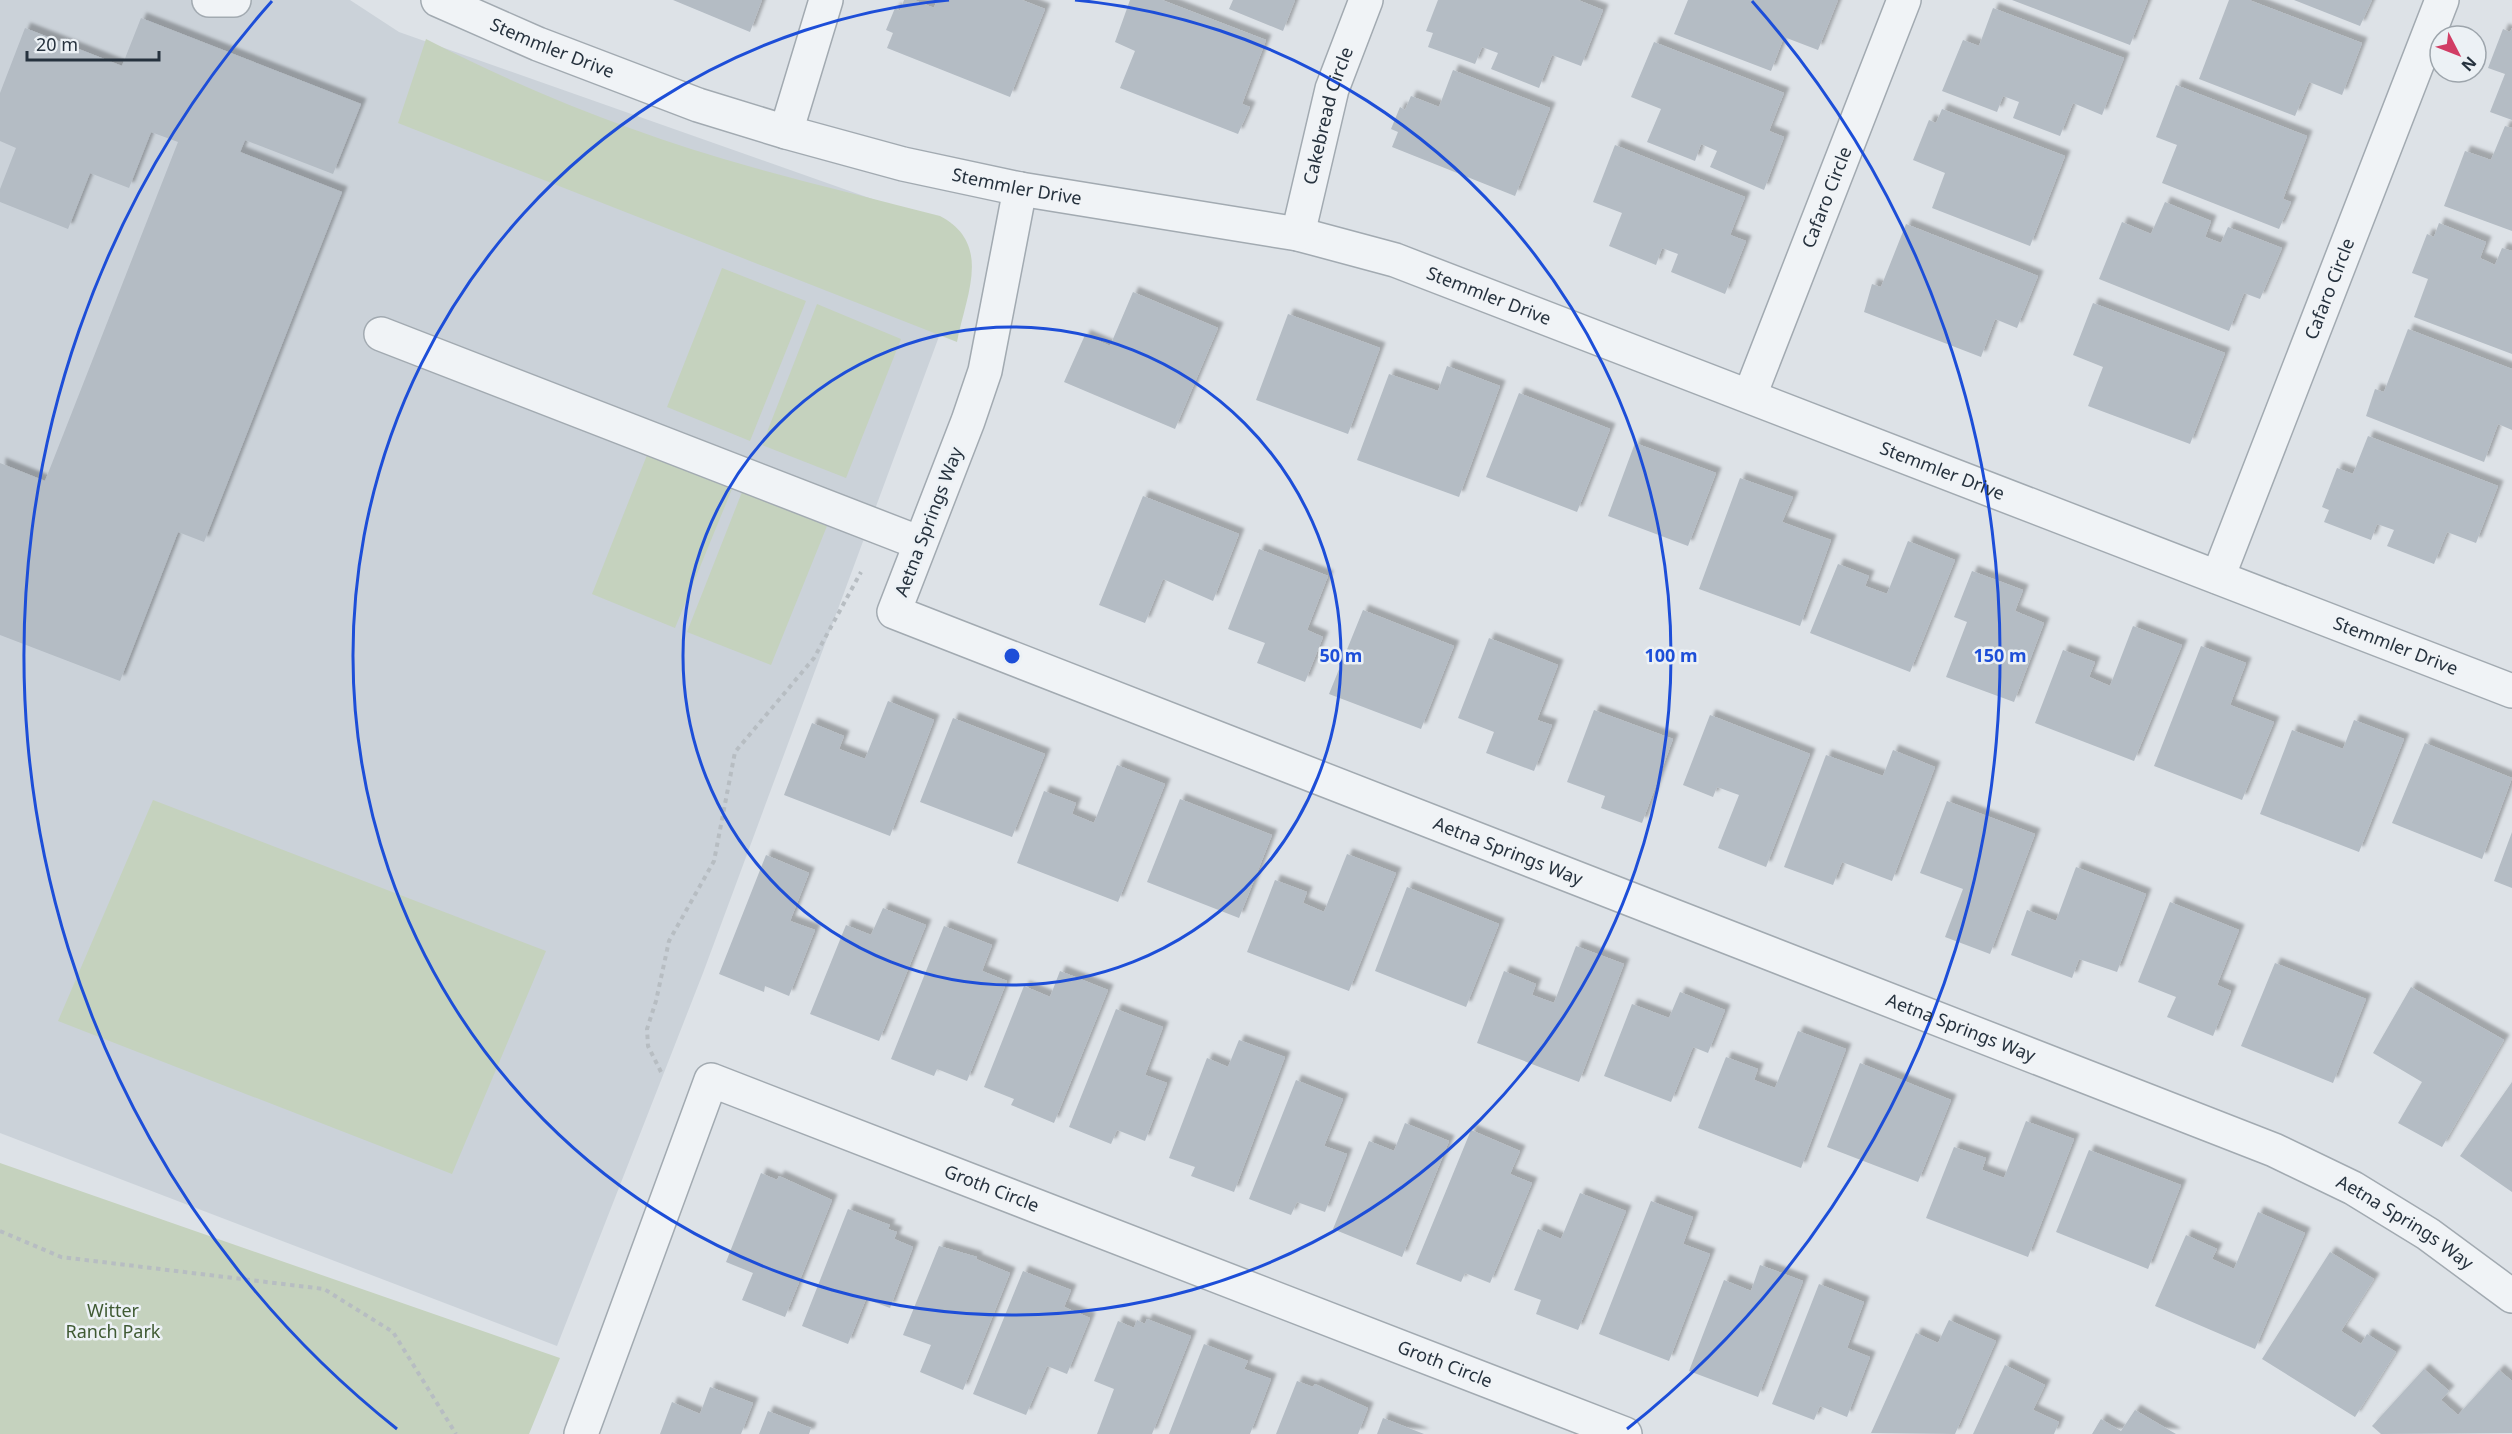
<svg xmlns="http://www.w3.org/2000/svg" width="2512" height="1434" font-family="'Noto Sans',sans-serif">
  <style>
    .built { fill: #cbd2d9 }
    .green { fill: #c5d2be }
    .building { fill: #b4bcc4; filter: url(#shadow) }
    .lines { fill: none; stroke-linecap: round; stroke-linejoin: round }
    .minor-casing { stroke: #a2aab1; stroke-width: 36 }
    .path { stroke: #b7bdc2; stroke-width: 4; stroke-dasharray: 4.5 4.5; stroke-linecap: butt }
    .minor { stroke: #f0f3f6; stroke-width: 33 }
    .ring { fill: none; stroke: #1d4ed8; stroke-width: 3 }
    .labels { text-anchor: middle; stroke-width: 5; stroke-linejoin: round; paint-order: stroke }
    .street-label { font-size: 18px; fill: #26323e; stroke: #ecf1f5 }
    .park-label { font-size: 18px; fill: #3f5a33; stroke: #ecf1f5 }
    .centre { fill: #1d4ed8; stroke: #ecf1f5; stroke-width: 3 }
    .ring-label { font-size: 18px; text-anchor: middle; font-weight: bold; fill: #1d4ed8; stroke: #ecf1f5; stroke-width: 5; stroke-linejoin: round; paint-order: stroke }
  </style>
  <defs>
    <filter id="shadow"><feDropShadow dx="5.5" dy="-5.5" stdDeviation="1.5" flood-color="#0004"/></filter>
  </defs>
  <rect width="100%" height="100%" fill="#dde2e7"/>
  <!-- built -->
  <path class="built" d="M0 0H350L399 32 943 224 954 296 703 973 557 1346 0 1133Z"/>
  <!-- green -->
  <path class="green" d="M426 39C530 93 643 137 755 168 817 185 879 200 940 216 993 244 966 295 957 342L398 123Z
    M722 268 806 301 750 441 667 407Z
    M817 304 901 339 846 478 762 445Z
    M647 455 732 489 675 628 592 594Z
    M742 492 827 526 771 665 687 632Z
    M153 800 546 951 452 1174 58 1021Z
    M0 1163 560 1358 529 1434H0Z"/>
  <!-- building -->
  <path class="building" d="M673 0H762L750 32Z
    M904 0H914L934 8 937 0H1022L1045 9 1010 97 887 48 893 33 886 30 895 8 900 11Z
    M1130 0H1162L1266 40 1242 104 1250 107 1238 134 1120 88 1135 51 1115 42Z
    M1233 0H1295L1283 31 1229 9Z
    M1438 0H1578L1603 10 1581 66 1552 55 1539 88 1491 69 1498 53 1482 47 1475 64 1428 47 1433 33 1426 31Z
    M1688 0H1838L1818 50 1784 37 1771 71 1674 34Z
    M2012 0H2148L2130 45Z
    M2229 0H2249L2362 43 2342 95 2309 82 2295 116 2199 79Z
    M2294 0H2372L2360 26Z
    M1993 8 2124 58 2102 115 2073 103 2060 136 2013 118 2019 102 2003 96 1997 112 1942 91 1963 40 1979 46Z
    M141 18 361 104 333 174 245 140 240 152 342 192 204 542 178 532 120 681 0 635V463L45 481 178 142 151 132 129 188 90 173 68 229 0 202V189L16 148 0 141V93L25 28 122 66Z
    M2512 28V120L2490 112 2505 74 2488 68 2503 29 2510 32Z
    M1654 42 1784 93 1769 131 1784 137 1764 190 1710 167 1717 151 1701 144 1695 161 1647 142 1661 109 1631 97Z
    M1453 70 1550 108 1515 196 1392 147 1398 132 1391 129 1400 107 1405 110 1411 96 1439 107Z
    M2176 85 2307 136 2283 199 2291 202 2279 229 2162 183 2177 145 2156 137Z
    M1942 109 2065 156 2030 246 1932 208 1945 173 1913 160 1929 120 1936 123Z
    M2505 126 2512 128V231L2444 206 2465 151 2491 160Z
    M1615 145 1745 197 1730 235 1746 241 1725 294 1671 272 1678 254 1662 248 1656 265 1609 246 1622 213 1593 202Z
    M2165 202 2211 221 2205 237 2221 243 2228 227 2282 248 2260 299 2244 293 2229 331 2099 279 2122 222 2151 234Z
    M2439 223 2486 242 2480 258 2495 265 2502 248 2512 251V354L2414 317 2428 279 2412 273 2427 234 2434 237Z
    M1906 224 2038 276 2017 328 1995 319 1981 357 1864 312 1872 284 1881 287Z
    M1133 292 1218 328 1175 429 1064 382 1085 335 1110 346Z
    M2093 303 2225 353 2190 444 2088 406 2103 367 2073 355Z
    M1288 314 1380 348 1348 434 1256 400Z
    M2408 329 2512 369V430L2498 424 2484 462 2366 416 2375 389 2384 392Z
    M1447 366 1500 386 1459 497 1357 460 1389 374 1438 391Z
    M1519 393 1610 429 1577 512 1486 477Z
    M2368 436 2498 486 2476 543 2447 532 2434 564 2387 546 2394 530 2377 524 2371 540 2324 522 2329 510 2322 507 2337 468 2353 474Z
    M1635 443 1716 473 1688 546 1608 516Z
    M1740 478 1793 497 1782 522 1831 540 1800 626 1699 589Z
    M1143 496 1239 534 1213 601 1163 579 1145 623 1099 605Z
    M1908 541 1955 560 1910 672 1810 633 1838 564 1869 576 1865 586 1887 594Z
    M1259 549 1328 576 1307 630 1323 637 1305 682 1257 663 1265 643 1228 629Z
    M1972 571 2023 590 2015 611 2044 623 2014 702 1946 677 1967 622 1954 617Z
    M1363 610 1454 646 1421 729 1329 694Z
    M2133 626 2182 645 2134 761 2035 723 2063 650 2095 662 2089 677 2110 686Z
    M1489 638 1558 665 1537 720 1552 725 1534 771 1486 753 1494 732 1458 718Z
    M2201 646 2246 663 2230 705 2274 722 2242 800 2154 766Z
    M888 701 934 720 890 836 784 795 812 723 844 736 839 749 865 759Z
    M1594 710 1673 739 1642 823 1601 808 1605 796 1567 782Z
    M1710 715 1810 754 1766 867 1718 848 1739 795 1717 787 1713 797 1683 785Z
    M953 718 1045 754 1012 837 920 802Z
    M2354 720 2404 739 2359 852 2260 814 2292 730 2343 749Z
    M2425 743 2512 778 2482 859 2392 823Z
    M1893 750 1935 767 1892 881 1842 862 1833 885 1784 867 1826 755 1883 776Z
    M1117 765 1165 784 1118 902 1017 863 1044 791 1076 803 1072 814 1094 823Z
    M1180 799 1272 835 1239 918 1147 882Z
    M1947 801 2035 834 1990 954 1945 937 1963 889 1920 873Z
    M2512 832V888L2494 881Z
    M1347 854 1396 873 1349 991 1247 952 1275 880 1307 892 1303 903 1324 912Z
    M766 855 809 873 790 921 815 930 789 996 765 986 764 992 719 974Z
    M2076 867 2146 894 2117 972 2079 959 2072 978 2011 955 2027 910 2056 921Z
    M1407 887 1499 924 1466 1007 1375 971Z
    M2170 902 2239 930 2217 985 2231 991 2213 1036 2167 1017 2176 997 2138 982Z
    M883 908 926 925 879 1041 810 1014 846 925 871 935Z
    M944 926 992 945 982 971 1007 981 967 1081 937 1069 934 1076 891 1059Z
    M1576 946 1624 964 1579 1082 1477 1043 1504 971 1536 984 1532 995 1554 1003Z
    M2275 963 2366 999 2333 1083 2241 1046Z
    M1060 971 1108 990 1054 1123 1011 1105 1014 1099 984 1087 1024 986 1050 997Z
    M2411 987 2504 1040 2442 1147 2398 1123 2422 1082 2373 1053Z
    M1680 992 1725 1010 1708 1053 1693 1047 1671 1102 1604 1076 1632 1004 1669 1018Z
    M1116 1009 1163 1027 1145 1075 1167 1083 1145 1141 1117 1130 1111 1144 1069 1127Z
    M1798 1031 1846 1049 1801 1168 1698 1128 1726 1057 1758 1069 1754 1080 1775 1088Z
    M1239 1040 1285 1057 1234 1192 1191 1176 1195 1167 1169 1158 1207 1058 1228 1067Z
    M1860 1063 1951 1100 1918 1182 1827 1147Z
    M1296 1080 1343 1099 1324 1146 1347 1154 1325 1212 1297 1202 1291 1215 1249 1199Z
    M2512 1082V1192L2460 1156Z
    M2026 1121 2074 1139 2028 1257 1926 1218 1954 1147 1986 1158 1982 1170 2004 1178Z
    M1405 1123 1449 1141 1402 1257 1333 1229 1369 1141 1394 1151Z
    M1471 1130 1520 1151 1510 1174 1532 1183 1490 1283 1465 1273 1461 1282 1416 1264Z
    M2089 1150 2181 1185 2148 1269 2056 1232Z
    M761 1173 777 1180 779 1176 832 1200 785 1317 742 1300 753 1273 726 1262Z
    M1580 1193 1626 1211 1578 1330 1536 1314 1541 1300 1514 1290 1538 1229 1561 1239Z
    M1651 1201 1693 1217 1683 1244 1710 1254 1669 1361 1599 1334Z
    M848 1209 890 1225 888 1229 897 1232 894 1239 913 1247 890 1308 866 1299 848 1344 802 1326Z
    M2258 1212 2305 1233 2255 1349 2155 1306 2186 1235 2217 1249 2212 1259 2234 1269Z
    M939 1246 977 1257 976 1259 1010 1273 963 1390 920 1372 931 1345 903 1335Z
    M2330 1252 2374 1279 2341 1331 2361 1344 2367 1334 2396 1352 2355 1417 2262 1359Z
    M1760 1265 1803 1281 1758 1397 1689 1371 1724 1280 1751 1291Z
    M1023 1271 1071 1290 1064 1307 1090 1318 1067 1374 1047 1366 1026 1415 973 1394Z
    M1819 1284 1864 1302 1847 1348 1870 1357 1847 1417 1820 1406 1814 1420 1772 1404Z
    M1147 1319 1191 1336 1152 1434H1097L1114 1389 1094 1381 1118 1321 1134 1328 1137 1320 1145 1324Z
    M1949 1320 1996 1341 1955 1434 1871 1433 1916 1333 1938 1343Z
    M1204 1344 1248 1361 1244 1369 1271 1379 1250 1434H1169Z
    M2005 1365 2045 1385 2033 1410 2059 1422 2054 1434H1973Z
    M2424 1369 2449 1391 2441 1400 2458 1415 2499 1370 2512 1381V1433L2381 1434 2372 1426Z
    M1297 1381 1313 1387 1315 1384 1368 1408 1358 1434H1276Z
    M710 1387 753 1403 741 1434H660L672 1402 700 1414Z
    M2135 1410 2176 1434H2092L2101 1419 2121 1431Z
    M768 1411 811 1428 809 1434H759Z
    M1383 1418 1424 1434H1377Z"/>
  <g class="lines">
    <!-- minor casing -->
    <g class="minor-casing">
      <g id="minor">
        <path d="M209 0H234"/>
        <path id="s1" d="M438 0 538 44 698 105 786 132 903 164 1020 189 1298 234 1395 260 2512 691"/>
        <path d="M786 132 826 0"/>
        <path id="s2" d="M1020 189 985 371 968 421 894 612 2274 1150 2353 1188 2428 1234 2512 1296"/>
        <path id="s3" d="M1298 234 1332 89 1366 0"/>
        <path d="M381 334 920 543"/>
        <path id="s4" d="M1750 395 1904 0"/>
        <path id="s5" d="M2218 577 2442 0"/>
        <path id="s6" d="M581 1434 711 1080 1625 1434"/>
      </g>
    </g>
    <!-- path -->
    <path class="path" d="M661 1072 648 1046 647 1029 656 1001 669 941 714 861 735 752 814 658 861 572
      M0 1231 61 1257 324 1289 393 1332 456 1434"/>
    <!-- minor -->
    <use href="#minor" class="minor"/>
  </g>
  <!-- distance rings -->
  <g class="ring">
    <circle cx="1012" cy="656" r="329"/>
    <path d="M1075 0A659 659 0 1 1 949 0"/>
    <path d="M397 1429A988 988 0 0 1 272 1M1752 1A988 988 0 0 1 1627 1429"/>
  </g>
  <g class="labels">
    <!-- street labels -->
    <g class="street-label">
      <text dy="6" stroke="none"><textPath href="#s1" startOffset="124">Stemmler Drive</textPath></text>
      <text dy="6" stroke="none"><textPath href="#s3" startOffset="122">Cakebread Circle</textPath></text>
      <text dy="6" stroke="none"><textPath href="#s1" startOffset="610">Stemmler Drive</textPath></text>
      <text dy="6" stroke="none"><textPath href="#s4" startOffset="212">Cafaro Circle</textPath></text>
      <text dy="6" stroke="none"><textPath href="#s5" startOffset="309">Cafaro Circle</textPath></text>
      <text dy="6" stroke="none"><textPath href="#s1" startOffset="1096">Stemmler Drive</textPath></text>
      <text dy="6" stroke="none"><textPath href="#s1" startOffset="1582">Stemmler Drive</textPath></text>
      <text transform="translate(929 522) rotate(-69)" y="6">Aetna Springs Way</text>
      <text dy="6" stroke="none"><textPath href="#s1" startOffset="2068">Stemmler Drive</textPath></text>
      <text dy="6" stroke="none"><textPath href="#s2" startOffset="1102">Aetna Springs Way</textPath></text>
      <text dy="6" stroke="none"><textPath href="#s2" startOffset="1588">Aetna Springs Way</textPath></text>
      <text dy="6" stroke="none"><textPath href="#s6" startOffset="678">Groth Circle</textPath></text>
      <text dy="6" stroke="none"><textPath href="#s2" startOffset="2074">Aetna Springs Way</textPath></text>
      <text dy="6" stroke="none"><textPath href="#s6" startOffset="1164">Groth Circle</textPath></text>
    </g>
    <!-- park labels -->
    <g class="park-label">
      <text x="113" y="1317">Witter<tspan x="113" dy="21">Ranch Park</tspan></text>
    </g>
  </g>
  <circle cx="1012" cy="656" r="9" class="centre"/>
  <g class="ring-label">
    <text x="1341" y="662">50 m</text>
    <text x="1671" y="662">100 m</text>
    <text x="2000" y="662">150 m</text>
  </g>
  <!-- north arrow -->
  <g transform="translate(2458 54) rotate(132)"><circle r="28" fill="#ecf1f5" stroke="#9da5ac" stroke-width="1.5"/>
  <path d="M0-4.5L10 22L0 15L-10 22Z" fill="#d13d65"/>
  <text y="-9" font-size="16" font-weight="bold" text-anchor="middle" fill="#26323e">N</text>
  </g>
  <!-- scale -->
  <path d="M27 51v9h132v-9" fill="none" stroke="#26323e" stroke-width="3"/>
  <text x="36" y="51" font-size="18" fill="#26323e" stroke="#ecf1f5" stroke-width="4.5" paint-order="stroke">20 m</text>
</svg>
